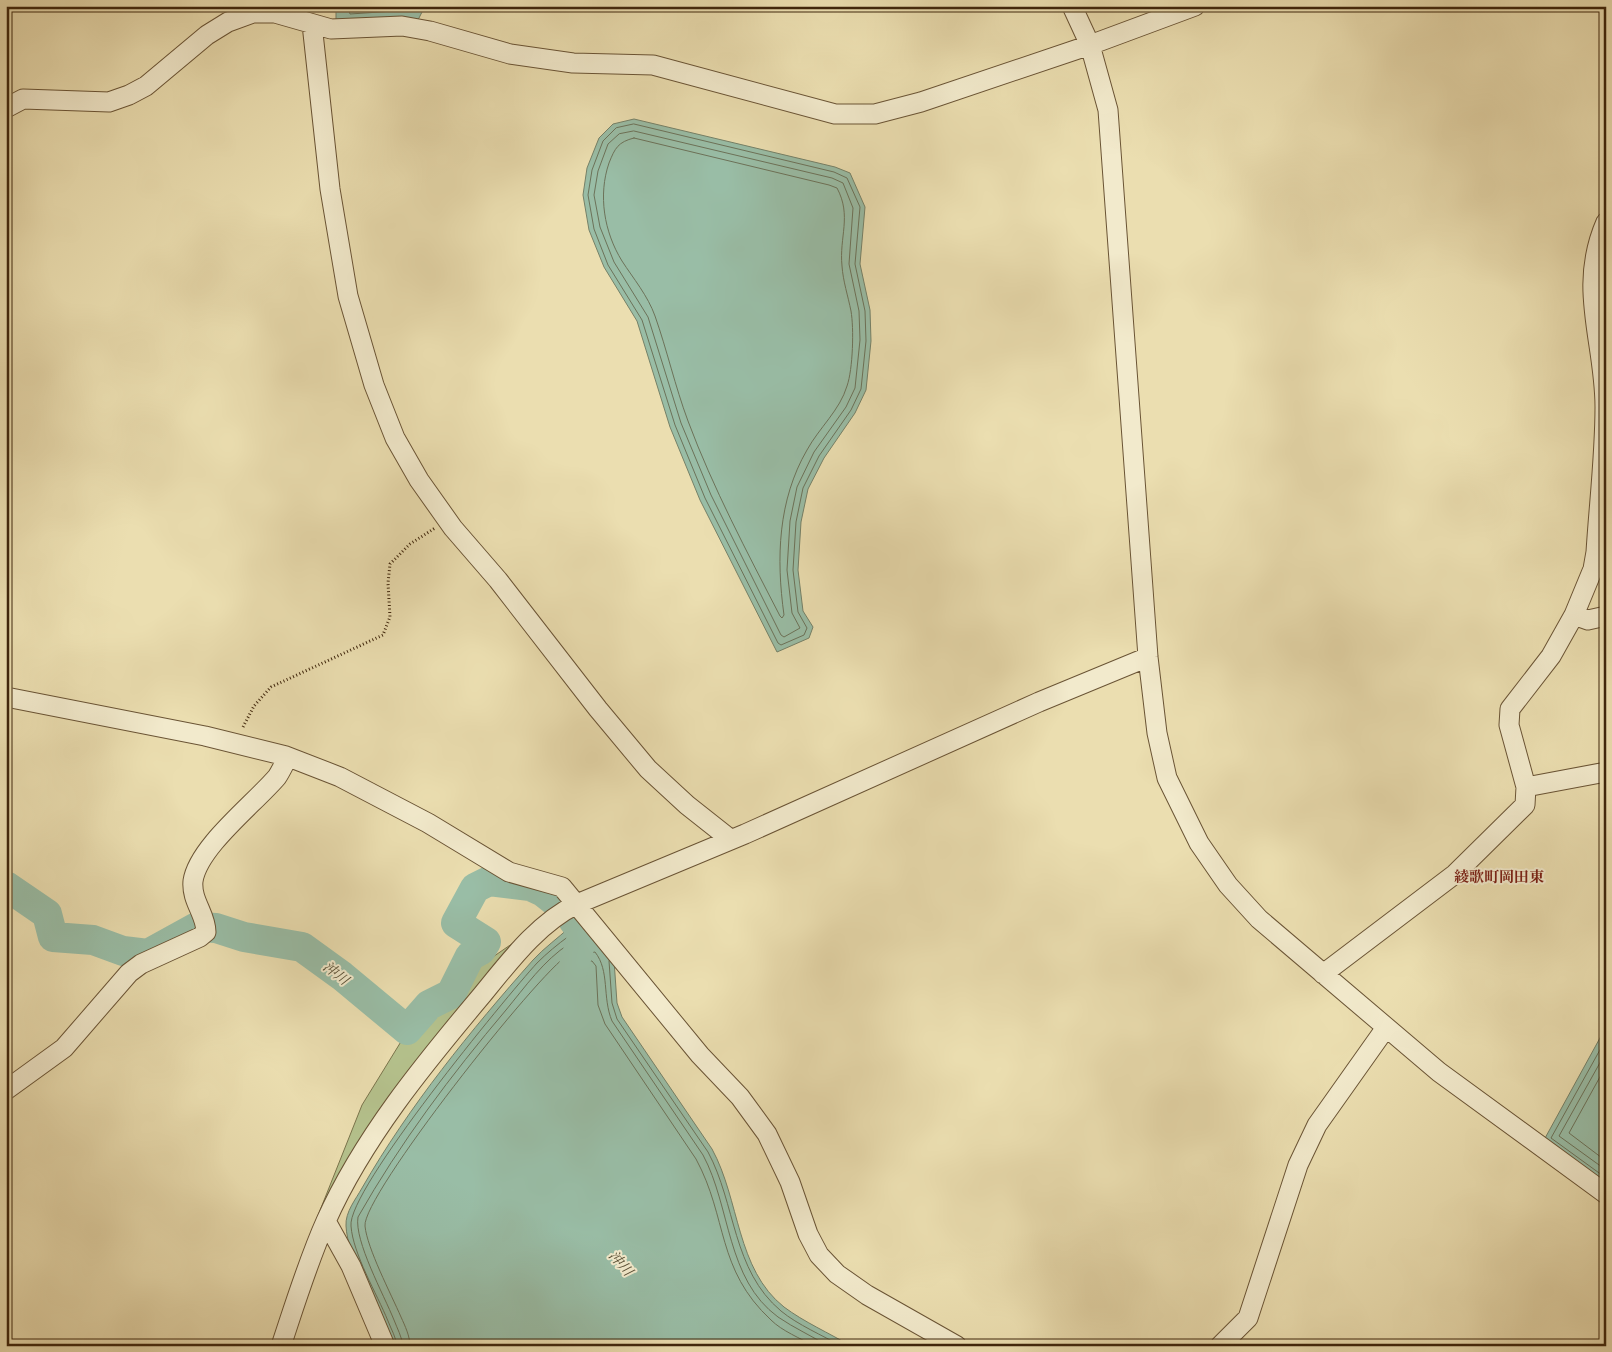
<svg xmlns="http://www.w3.org/2000/svg" width="1612" height="1352" font-family="'Libre Caslon Text','Noto Serif JP',serif">
  <style>
    .green { fill: #b5c28d; stroke: #7a744c }
    .water { fill: #99bda6; stroke: #758168 }
    .lines { fill: none; stroke-linecap: round; stroke-linejoin: round }
    .shore { stroke: #6c7259; stroke-width: 1 }
    .river { stroke: #99bda6; stroke-width: 30 }
    .minor-casing { stroke: #6a5435; stroke-width: 21 }
    .path { stroke: #3f260c; stroke-width: 3; stroke-dasharray: 1 2.5; stroke-linecap: butt }
    .minor { stroke: #f2eacc; stroke-width: 19 }
    .labels { text-anchor: middle; stroke-width: 4; stroke-linejoin: round; paint-order: stroke }
    .water-label { font-size: 14px; font-style: italic; fill: #564c32; stroke: #f2eacc }
    .quarter-label { font-size: 15px; font-weight: bold; fill: #7a1f14; stroke: #f2eacc }
  </style>
  <rect width="100%" height="100%" fill="#ebdeb0"/>
  <filter id="stains"><feTurbulence type="fractalNoise" baseFrequency=".004" numOctaves="4"/><feColorMatrix values="0 0 0 0 .2 0 0 0 0 .09 0 0 0 0 .02 0 0 0 .5 -.17"/></filter>
  <radialGradient id="worn" r=".72"><stop offset=".6" stop-color="#630" stop-opacity="0"/><stop offset="1" stop-color="#630" stop-opacity=".3"/></radialGradient>
  <!-- green -->
  <path class="green" d="M532 930 352 1157 313 1228 362 1105 402 1040 432 1007 453 996 467 971 487 961Z"/>
  <!-- water -->
  <path class="water" d="M336 6H425L416 24 336 26Z
    M634 119 835 167 850 173 865 207 860 264 870 310 871 341 866 390 855 413 824 458 808 489 801 522 798 570 803 611 813 627 809 638 777 652 700 500 670 427 637 321 604 267 589 230 583 195 587 168 599 138 613 124Z
    M570 927 585 943 596 935 614 960 617 1003 622 1017 712 1149C740 1200 736 1269 784 1307 804 1322 829 1333 851 1346H392C379 1316 347 1255 346 1226 345 1212 356 1199 362 1188 409 1106 471 1030 533 960 544 948 558 938 570 927Z
    M1606 1027V1182L1604 1183 1544 1140Z"/>
  <g class="lines">
    <!-- shore -->
    <path class="shore" d="M347 6 350 14 409 10 412 6
      M634 124 834 172 847 178 860 207 855 264 865 311 866 341 861 389 851 410 819 456 803 488 796 522 793 570 798 612 807 628 804 635 781 645 778 643 705 498 675 425 642 320 608 265 594 229 588 195 592 170 603 141 616 128Z
      M634 131 832 178 843 183 853 208 849 264 859 311 860 340 855 388 846 407 814 452 797 487 790 521 787 570 792 613 800 628 784 637 781 635 711 495 681 423 648 317 614 262 600 227 594 195 598 171 608 144 619 134Z
      M634 138 829 185 837 188C852 216 839 237 842 266 843 281 848 296 851 311 854 328 853 369 847 386 840 410 819 428 807 450 778 500 776 558 784 615L782 618 780 616C747 552 713 488 688 421 675 386 667 350 655 316 648 296 633 278 622 261 604 232 598 195 609 163 615 148 618 142 634 138Z
      M609 961 612 1003 617 1019 708 1152C736 1204 732 1270 781 1311 798 1325 822 1335 841 1346
      M1606 1039 1551 1138 1606 1178
      M1606 1052 1559 1136 1606 1170
      M1606 1066 1569 1133 1606 1161
      M397 1346C396 1337 391 1329 388 1321 377 1294 353 1254 351 1226 347 1190 506 997 537 963 547 953 558 944 569 936L584 948 595 943
      M403 1346C402 1337 397 1328 394 1320 384 1295 354 1241 358 1217 400 1143 451 1075 506 1010 525 987 544 960 569 944L582 954 595 952C610 971 602 997 612 1021L703 1155C731 1207 726 1279 778 1317 794 1328 812 1336 828 1346
      M410 1346C410 1336 405 1326 401 1317 391 1294 367 1248 365 1226 362 1196 537 974 569 954L580 961H592L596 966 598 1005 605 1024 696 1159C728 1218 716 1269 771 1320 782 1331 800 1338 814 1346"/>
    <!-- river -->
    <path class="river" d="M6 886 47 914 53 937 93 940 123 951 148 954 197 927 216 928 244 937 302 947 342 976 407 1030 429 1005 451 994 470 956 481 950 486 942 456 923 475 888 489 881 530 886 543 892 557 903
      M571 977 583 933 573 920"/>
    <!-- minor casing -->
    <g class="minor-casing">
      <path id="minor" d="M1072 6 1090 45 1108 110 1148 657 1157 733 1167 778 1199 843 1228 885 1259 919 1439 1072 1606 1194
        M312 24 330 189 348 296 374 385 395 438 419 480 453 528 498 580 598 709 648 769 687 805 730 839
        M6 108 23 99 109 102 129 95 146 86 207 35 228 22 253 13H275L331 29 402 26 430 31 510 54 573 63 653 65 835 114H875L921 102 1090 45 1195 6
        M1574 615 1588 620 1606 616
        M6 697 205 736 286 756 340 777 428 823 509 872 562 887 700 1055 740 1097 767 1134 790 1182 808 1234 819 1255 837 1274 867 1295 957 1346
        M1526 787 1606 772
        M1323 974 1455 874 1525 805 1526 787 1509 725 1510 709 1551 656 1574 615 1593 569 1596 552C1599 504 1605 455 1605 407 1605 341 1577 288 1606 222
        M6 1090 64 1048 129 973 141 964 200 937 206 932C206 914 191 901 193 881 198 847 254 804 277 777 281 771 284 764 288 757
        M326 1221 351 1266 385 1346
        M281 1346C295 1304 308 1261 326 1221 363 1138 424 1064 482 995 509 962 538 923 577 904L745 834 1039 702 1148 657
        M1220 1346 1248 1318 1298 1165 1317 1125 1385 1029"/>
    </g>
    <!-- path -->
    <path class="path" d="M243 727 254 706 271 687 383 635 390 617 388 583 390 564 410 544 435 528"/>
    <!-- minor -->
    <use href="#minor" class="minor"/>
  </g>
  <g class="labels">
    <!-- water labels -->
    <g class="water-label">
      <text transform="translate(336 973) rotate(38)" y="5">沖川</text>
      <text transform="translate(621 1263) rotate(49)" y="5">沖川</text>
    </g>
    <!-- quarter labels -->
    <g class="quarter-label">
      <text x="1499" y="882">綾歌町岡田東</text>
    </g>
  </g>
  <!-- margin -->
  <rect width="1612" height="1352" fill="none" stroke="#ebdeb0" stroke-width="25"/>
  <rect x="8" y="8" width="1597" height="1337" fill="none" stroke="#3f260c" stroke-width="2.5"/>
  <rect x="12" y="12" width="1587" height="1327" fill="none" stroke="#3f260c"/>
  <rect width="100%" height="100%" filter="url(#stains)"/>
  <rect width="100%" height="100%" fill="url(#worn)"/>
</svg>
